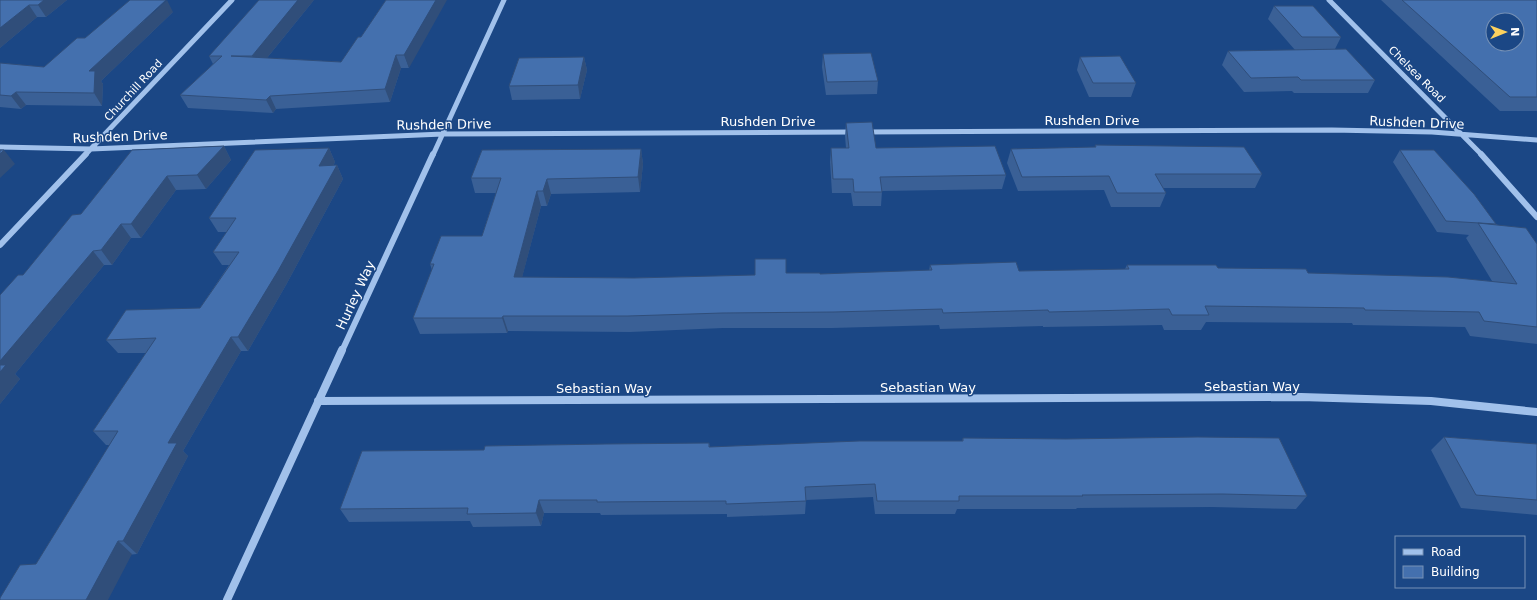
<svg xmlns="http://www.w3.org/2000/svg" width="1537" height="600" font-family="'DejaVu Sans',sans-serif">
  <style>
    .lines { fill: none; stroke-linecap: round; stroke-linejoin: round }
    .minor-far2 { stroke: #a1c1eb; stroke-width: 5 }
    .minor-far1 { stroke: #a1c1eb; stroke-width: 6 }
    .minor { stroke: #a1c1eb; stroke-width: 8 }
    .wall { fill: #3a6096 }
    .shaded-wall { fill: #304e7a }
    .building { fill: #4470ae; stroke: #304e7a; fill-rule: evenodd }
    .labels { text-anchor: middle; stroke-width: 3; stroke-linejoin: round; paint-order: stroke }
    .far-street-label { font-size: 11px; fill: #fff; stroke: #1b4785 }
    .street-label { font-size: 13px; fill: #fff; stroke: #1b4785 }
  </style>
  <rect width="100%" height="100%" fill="#1b4785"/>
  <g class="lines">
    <!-- minor-far2 -->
    <path class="minor-far2" d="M1329 0 1482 155
      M864 132 1332 130 1432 132 1537 140
      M0 147 91 149 443 134 853 132
      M85 155 232 0
      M433 155 504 0"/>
    <!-- minor-far1 -->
    <path class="minor-far1" d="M1481 154 1537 217
      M0 245 86 154
      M342 351 433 154"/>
    <!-- minor -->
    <path class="minor" d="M318 401 1301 397 1431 401 1537 412
      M227 600 342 350"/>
  </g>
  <!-- wall -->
  <path class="wall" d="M0 0H67L46 17H37L0 48Z
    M314 0 267 58 341 62 361 37 386 0 409 68H401L390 102 276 109 273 113 188 108 180 95 213 64 209 56Z
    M1381 0H1537V111H1500Z
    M1274 6 1341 37 1335 49 1375 80 1368 93H1294L1292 91 1244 92 1222 65 1228 51 1295 50 1268 19Z
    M173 12 101 81 103 84 102 106 26 105 21 109 0 107V63L44 67 85 38Z
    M823 54 878 81 877 94 826 95 822 67Z
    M584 57 587 70 580 99 512 100 509 86Z
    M1080 57 1136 83 1131 97H1089L1077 70Z
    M846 123 876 148 1006 175 1002 189 882 191 881 206H853L851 193H832L830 162 831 148H846L845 136Z
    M1095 145 1262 174 1255 188H1163L1166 193 1160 207H1111L1104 190 1018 191 1007 163 1011 149 1095 147Z
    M224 146 231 160 206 189 176 190 141 238H131L112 265H104L15 374 20 379 0 404 23 275 81 214Z
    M329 148 335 162 333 166 337 165 343 179 286 285 248 351H241L183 451 188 456 137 554 36 564 110 445H106L93 431 146 353H118L106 340 200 308 229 265H222L213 252 227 232H218L209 218Z
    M641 149 643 164 640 192 551 194 547 206H541L522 277 634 278 755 275 786 273 820 274 929 271 930 265 1019 271 1125 269 1127 265 1218 268 1308 273 1492 281 1466 238 1469 235 1437 232 1393 162 1400 150 1496 224 1537 244V344L1470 336 1465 327 1353 325 1352 323 1206 322 1201 330H1164L1162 325 1043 327V326L940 329 939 325 832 328H723L630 332 508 331 507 333 420 334 413 318 432 270 430 264 482 236 496 193H475L471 178Z
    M1444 437 1537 444V515L1461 508 1431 450Z
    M963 438 1307 496 1296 509 1212 507 1077 508 1076 509H957L955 514H875L873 497 806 500 805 514 727 517V514L601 515 600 513H544L541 526 473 527 470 521 349 522 340 509 484 450 709 443 710 447 962 441Z"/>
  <!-- shaded-wall -->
  <path class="shaded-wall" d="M44 0H67L46 17 38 5Z
    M167 0 173 12 101 81 103 84 102 106 94 93 89 71Z
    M298 0H314L258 69 252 56Z
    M436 0H447L409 68 404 55Z
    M29 5 37 17 0 48V28Z
    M396 55 401 68 390 102 385 89Z
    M584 57 587 70 580 99 578 85Z
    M16 92 26 105 21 109 11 96Z
    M270 96 276 109 273 113 266 100Z
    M224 146 231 160 206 189 197 175Z
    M329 148 335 162 325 180 319 166Z
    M641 149 643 164 640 192 638 177Z
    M4 150 15 164 0 178V154Z
    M337 165 343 179 286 285 248 351 238 337Z
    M167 176 176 190 141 238 131 224Z
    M547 179 551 194 547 206 543 191Z
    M537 191 541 206 518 293 514 277Z
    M121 224 131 238 112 265 101 250Z
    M93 251 104 265 15 374 20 379 0 404V361Z
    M503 316 508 331 507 333 502 318Z
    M231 337 241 351 183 451 188 456 137 554 123 541 168 443Z
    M539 500 544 513 541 526 536 513Z
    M118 541 132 554 108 600H86Z"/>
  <!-- building -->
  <path class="building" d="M0 0H44L38 5H29L0 28Z
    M130 0H166L89 71H95L94 93 16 92 11 96 0 95V63L44 67 77 38H85Z
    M259 0H298L252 56H231L341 62 358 37H361L386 0H436L404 55H396L385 89 270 96 266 100 180 95 222 56H209Z
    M1402 0H1537V97H1510ZM1493 20H1517V44H1493Z
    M1274 6H1313L1341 37H1302Z
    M1346 49 1375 80H1301L1298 77 1251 78 1228 51Z
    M871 53 878 81 827 82 823 54Z
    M1120 56 1136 83H1093L1080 57Z
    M584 57 578 85 509 86 519 58Z
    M872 122 876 148 995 146 1006 175 880 177 882 192H854L853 179H833L831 148H849L846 123Z
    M1095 145 1244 147 1262 174H1155L1166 193H1117L1109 176 1022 177 1011 149 1096 147Z
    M224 146 197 175 167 176 131 224H121L101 250 93 251 0 361V295L18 275H23L72 215 81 214 132 150Z
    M329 148 319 166 337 165 278 271 238 337H231L168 443H177L123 541H118L86 600H0V598L20 565 36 564 118 431H93L156 338 106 340 126 310 200 308 239 252H213L236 218H209L255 150Z
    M641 149 638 177 547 179 543 191H537L514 277 634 278 755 275V259H786V273H820V274L932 270 930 265 1016 262 1019 271 1129 269 1127 265H1216L1218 268 1306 269 1308 273 1448 277 1517 284 1478 223 1526 228 1537 244V327L1484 321 1479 312 1365 310 1364 308 1205 306 1209 315H1172L1169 309 1049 312 1048 310 943 313 942 309 834 312 722 313 628 316H503L502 318H413L434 264H430L441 236H482L501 178H471L482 150Z
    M0 150H4L0 154Z
    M1400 150H1434L1474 194 1496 224 1446 221Z
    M0 365H6L0 372Z
    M1198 437 1279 438 1307 496 1222 494 1082 495 1083 496H959V501H877L875 484 805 487 806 501 726 504V501L597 502V500H539L536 513 467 514 468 508 340 509 362 451 484 450 485 446 606 444 709 443V447L859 441H963V438L1066 439Z
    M1444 437 1537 444V500L1476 495Z"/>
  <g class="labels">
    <!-- far-street labels -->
    <g class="far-street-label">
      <text transform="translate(1417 74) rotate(45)" y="4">Chelsea Road</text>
      <text transform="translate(133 90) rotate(-47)" y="4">Churchill Road</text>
    </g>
    <!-- street labels -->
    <g class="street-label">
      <text x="1092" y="125">Rushden Drive</text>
      <text x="768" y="126">Rushden Drive</text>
      <text transform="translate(1417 122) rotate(2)" y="5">Rushden Drive</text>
      <text transform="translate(444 124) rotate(-1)" y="5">Rushden Drive</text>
      <text transform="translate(120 136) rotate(-2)" y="5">Rushden Drive</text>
      <text transform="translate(355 295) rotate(-65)" y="5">Hurley Way</text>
      <text x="1252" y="391">Sebastian Way</text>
      <text x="928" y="392">Sebastian Way</text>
      <text x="604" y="393">Sebastian Way</text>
    </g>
  </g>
  <!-- legend -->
  <rect x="1395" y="536" width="130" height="52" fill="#1b4785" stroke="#7691b6"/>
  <rect x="1403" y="549" width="20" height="6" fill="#a1c1eb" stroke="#7691b6"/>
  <text x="1431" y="556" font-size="12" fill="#ffffff">Road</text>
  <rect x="1403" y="566" width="20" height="12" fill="#4470ae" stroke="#7691b6"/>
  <text x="1431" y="576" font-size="12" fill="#ffffff">Building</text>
  <!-- north arrow -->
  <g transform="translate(1505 32) rotate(89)"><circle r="19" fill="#1b4785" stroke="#7691b6"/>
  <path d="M0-3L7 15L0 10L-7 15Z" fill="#fdd25e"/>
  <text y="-6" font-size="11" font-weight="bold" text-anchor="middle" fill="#ffffff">N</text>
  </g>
</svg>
